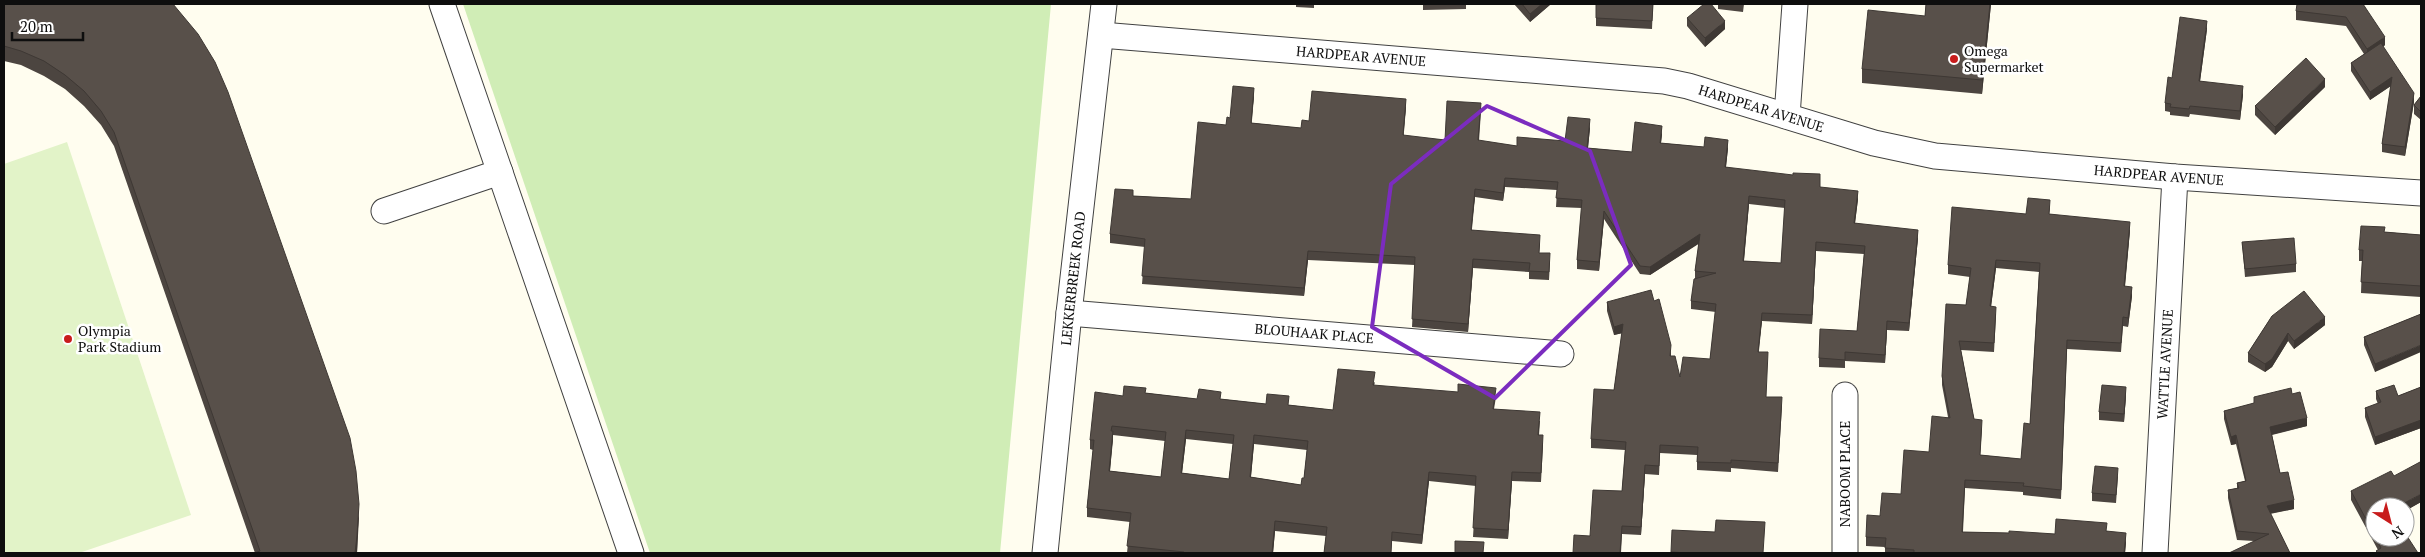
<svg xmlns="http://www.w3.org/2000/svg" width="2425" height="557" font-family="'PT Serif',serif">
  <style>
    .green { fill: #d0edb6 }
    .pitch { fill: #e2f3c8 }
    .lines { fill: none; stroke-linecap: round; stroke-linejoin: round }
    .minor-casing { stroke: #414141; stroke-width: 27 }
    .minor { stroke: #fff; stroke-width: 25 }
    .wall { fill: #4c4540; fill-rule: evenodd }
    .shaded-wall { fill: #3e3834 }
    .building { fill: #58504a; stroke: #3e3834; fill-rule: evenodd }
    .marked { fill: none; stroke: #7b2cbf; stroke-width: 4; stroke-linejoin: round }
    .poi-dot { fill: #c81c1c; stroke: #fff; stroke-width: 2 }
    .labels { text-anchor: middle; stroke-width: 5; stroke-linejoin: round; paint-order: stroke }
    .poi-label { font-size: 14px; fill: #0e0e0e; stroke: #fff; text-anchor: start }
    .street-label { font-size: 14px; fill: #0e0e0e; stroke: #fff }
  </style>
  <rect width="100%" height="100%" fill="#fffdef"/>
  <!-- green -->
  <path class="green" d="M463 4H1051L1000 553H650Z"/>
  <!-- pitch -->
  <path class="pitch" d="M67 142 191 515 79 553H4V164Z"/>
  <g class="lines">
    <!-- minor casing -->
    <g class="minor-casing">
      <g id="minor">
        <path d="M442 4 631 553"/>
        <path id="s1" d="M1101 35 1664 81 1688 86 1874 143 1935 156 2175 177 2421 193"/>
        <path d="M1787 116 1795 4"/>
        <path d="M384 211 500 172"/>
        <path id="s2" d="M1069 313 1561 354"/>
        <path id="s3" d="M1045 553 1069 313 1104 4"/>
        <path d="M1845 553V395"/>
        <path id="s4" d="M2155 553 2175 177"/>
      </g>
    </g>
    <!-- minor -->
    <use href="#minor" class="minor"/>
  </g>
  <!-- wall -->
  <path class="wall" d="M4 4H173L359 518 357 553H255L114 146 101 125 84 106 65 89 44 76 21 65 4 61Z
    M1296 4H1314V8L1296 7Z
    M1423 4H1466V9L1423 10Z
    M1514 4H1551L1530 22Z
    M1596 4H1653L1652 29 1596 26Z
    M1718 4H1744L1743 12 1718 9Z
    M1926 4H1991L1982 94 1862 83V69L1925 16Z
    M2363 4 2385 45 2383 47 2414 102 2405 156 2382 152V144L2391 86 2370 100 2351 71V63L2364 54 2346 26 2296 20V11Z
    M1687 18 1725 29 1705 47 1687 26Z
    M2207 29 2200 81 2243 95 2240 120 2190 114 2189 117 2170 115V112L2165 111V103L2172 78Z
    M2325 87 2275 135 2255 115V106Z
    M1254 96 1251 123 1301 128 1309 121 1406 107 1403 136 1445 140 1481 111 1479 141 1517 146 1565 141 1590 128 1588 148 1632 152 1662 134 1661 143 1704 147 1728 148 1726 167 1820 187 1858 199 1855 223 1918 238 1909 331 1887 330 1885 363 1845 361V368L1819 367V358L1857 331 1864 254 1816 251 1812 324 1762 321 1758 352 1766 397 1782 406 1778 472 1731 468V472L1697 470V455L1660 453 1659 475 1645 474 1641 535 1622 534 1621 553H1573L1590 536 1622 491 1625 450 1591 448V439L1614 390 1622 333 1614 335 1607 311V302L1654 301 1671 353V356L1680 377 1710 359 1716 312 1691 309V301L1695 279V271L1699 243 1650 275 1640 274 1604 219 1599 271 1577 269V260L1582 208 1556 207 1557 190 1505 187 1503 201 1475 197 1471 230 1540 244 1539 253 1550 262 1549 280 1529 279V272L1473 268 1468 332 1412 327 1415 265 1308 260 1304 296 1142 284 1145 247 1110 243V234L1133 196 1191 199 1230 118ZM1749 204 1785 208 1781 263 1744 261Z
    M2421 96V120L2414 114V105Z
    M2050 208 2049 214 2130 230 2125 287 2132 296 2128 327 2123 326 2121 352 2067 349 2061 499 2023 495V492L1965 488 1963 532 2055 534 2107 531 2126 542 2125 553H1885V547L1866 546V537L1880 516 1901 494 1929 452 1948 417 1942 385V376L1966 305 1970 277 1948 274V265ZM1996 268 2039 272 2030 424 2021 459 1980 455 1982 429 1974 419 1961 350 1994 352 1996 315 1991 306Z
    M2385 232 2421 235V297L2361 293 2362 261H2359V250Z
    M2242 242 2296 264V272L2245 277Z
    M2421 314 2375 372 2364 345V337Z
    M2272 316 2325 325 2294 349 2288 341 2272 367 2265 372 2248 362V353Z
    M1375 382 1374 386 1496 397 1494 409 1540 421 1539 435 1543 445 1541 482 1512 481 1508 539 1473 537 1476 486 1429 481 1422 544 1392 541 1391 553H1324L1326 536 1275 531 1273 553H1127L1130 522 1087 517V508L1093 450 1090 449V440L1123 396 1146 393 1197 399H1221L1266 404 1289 405 1333 410ZM1113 435 1165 441 1161 477 1110 471ZM1186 439 1233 444 1229 479 1182 473ZM1254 444 1307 450 1304 478 1301 485 1251 477Z
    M2421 387V428L2375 445 2365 417V408L2378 404 2376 399V391L2398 396Z
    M2292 394 2307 426 2272 435 2280 473 2294 509 2270 514 2290 553 2254 541 2237 540 2228 498V490L2237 488V483L2245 481 2236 444 2231 445 2224 419V411Z
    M2126 395 2124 422 2099 420V412Z
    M2118 476 2116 503 2092 501V493Z
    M2351 491 2421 502 2405 511V507H2375L2418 553H2376V551L2378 550 2351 500Z"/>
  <!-- shaded-wall -->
  <path class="shaded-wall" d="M1542 4H1551L1530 22V14Z
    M1990 4H1991L1982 94V80Z
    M1725 21V29L1705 47V38Z
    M2207 21V29L2199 89V81Z
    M2385 37V45L2367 57V49Z
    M2392 77V85L2370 100V92Z
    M2325 79V87L2275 135V127Z
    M2243 86V95L2240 120V111Z
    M1254 88V96L1251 132V123Z
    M2414 93V102L2405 156V147Z
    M1406 99V107L1403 144V135Z
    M1590 119V128L1587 157V148Z
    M1662 126V134L1660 151V143Z
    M1728 140V148L1725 175V167Z
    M1505 178V187L1503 201V193Z
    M1475 189V197L1471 239V230Z
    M1858 191V199L1854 231V223Z
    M1749 196V204L1743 270V261Z
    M1604 211V219L1599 271V262Z
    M2130 222V230L2124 295V286Z
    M1918 230V238L1909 331V323Z
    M1700 234V243L1650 275V267Z
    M1816 242V251L1812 324V315Z
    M1308 251V260L1304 296V288Z
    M1473 259V268L1468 332V324Z
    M1996 260V268L1990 315V306Z
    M2132 287V296L2128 327V318Z
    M1762 313V321L1758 360V352Z
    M2325 317V325L2294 349V341Z
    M1887 321V330L1885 363V355Z
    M1623 324V333L1614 335V327Z
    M2288 333V341L2272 367 2265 372V364Z
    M2421 345V352L2375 372V364Z
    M2126 387V395L2124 422V414Z
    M2307 418V426L2270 435V427Z
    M2421 420V428L2375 445V437Z
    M1186 430V439L1181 482V473Z
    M1113 431V440L1109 480V471Z
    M1254 435V444L1250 486V477Z
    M2236 435V444L2231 445V437Z
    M1645 465V474L1641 535V527Z
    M1429 472V481L1422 544V535Z
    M1512 472V481L1508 539V530Z
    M2421 494V502L2405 511V507H2397Z
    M2294 500V509L2267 514V506Z
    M359 504 357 553H355Z
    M1275 521V531L1273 553H1272Z
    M2126 533V542L2125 553H2124Z"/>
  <!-- building -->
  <path class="building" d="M4 4H173L198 34 215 62 228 92 350 438 356 471 359 504 357 536 355 553H255L260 551 114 132 101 111 84 91 65 75 44 61 21 51 4 46Z
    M1522 4H1542L1530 14Z
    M1596 4H1653L1652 21 1596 18Z
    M1704 4H1711L1725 21 1705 38 1687 18Z
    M1926 4H1990L1982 80 1862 69 1868 10 1925 16Z
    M2297 4H2363L2385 37 2367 49 2346 17 2296 11Z
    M2180 17 2207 21 2199 81 2243 86 2240 111 2190 106 2189 109 2170 107 2171 104 2165 103 2168 77 2172 78Z
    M2381 43 2414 93 2405 147 2382 144 2392 77 2370 92 2351 63Z
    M2306 58 2325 79 2275 127 2255 106Z
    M1233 86 1254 88 1251 123 1301 128 1302 120 1309 121 1312 91 1406 99 1403 135 1445 140 1447 101 1481 103 1478 140 1517 146V137L1565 141 1568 117 1590 119 1587 148 1632 152 1635 122 1662 126 1660 143 1704 147 1705 137 1728 140 1725 167 1793 175V173L1820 174V187L1858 191 1854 223 1918 230 1909 323 1887 321 1885 355 1845 352V360L1819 358 1820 329 1857 331 1865 246 1816 242 1812 315 1762 313 1758 352H1768L1766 397H1782L1778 463 1731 460V463L1697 462 1698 447 1660 445 1659 466 1645 465 1641 527 1622 526 1620 553H1573L1574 535 1590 536 1593 490 1622 491 1626 442 1591 439 1594 389 1614 390 1623 324 1614 327 1607 302 1651 290 1654 301 1659 299 1671 345 1670 356H1675L1680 377 1683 357 1710 359 1716 304 1691 301 1694 279 1716 273 1695 271 1700 234 1650 267 1640 266 1604 211 1599 262 1577 260 1582 200 1556 198 1558 182 1505 178 1503 193 1475 189 1471 230 1540 235 1539 253H1550L1549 272 1529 271 1530 263 1473 259 1468 324 1412 319 1415 257 1308 251 1304 288 1142 276 1145 239 1110 234 1115 189 1133 190V196L1191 199 1198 122 1226 125 1227 117 1230 118ZM1749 196 1785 200 1781 263 1743 261Z
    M2421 96V112L2414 105Z
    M2028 198 2050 200 2049 214 2130 222 2124 286 2132 287 2128 318 2123 317 2121 343 2067 340 2061 490 2023 486 2024 483 1965 480 1962 532 2009 533V531L2055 534 2056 519 2107 523 2106 531 2126 533 2124 553H1914V550L1885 548 1886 538 1866 537 1867 515 1880 516 1882 493 1901 494 1904 450 1929 452 1932 416 1950 418 1942 376 1946 304 1966 305 1971 268 1948 265 1952 207 2026 214ZM1996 260 2040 263 2030 424 2024 423 2021 459 1980 455 1982 420 1974 419 1959 341 1994 343 1996 307 1990 306Z
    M2361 226 2385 227 2384 232 2421 235V286L2361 282 2363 250H2359Z
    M2294 238 2296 264 2245 269 2242 242Z
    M2304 291 2325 317 2294 341 2288 333 2272 359 2265 364 2248 353 2272 316Z
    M2421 314V345L2375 364 2364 337Z
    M1338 369 1375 372 1373 385 1458 392V384L1496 388 1493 409 1540 412 1538 435H1543L1541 473 1512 472 1508 530 1473 528 1476 476 1429 472 1422 535 1392 532 1391 553H1324L1327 527 1275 521 1272 553H1184V552L1127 546 1131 513 1087 508 1094 440H1090L1095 392 1123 396 1124 386 1146 388 1145 393 1197 399 1199 389 1221 392 1220 399 1266 404 1267 394 1289 396 1288 405 1333 410ZM1112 426 1166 432 1161 477 1109 471 1113 431H1111ZM1186 430 1234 435 1229 479 1181 473ZM1254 435 1308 441 1304 478H1302L1301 485 1250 477Z
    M2102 385 2126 387 2124 414 2099 412Z
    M2394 385 2398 396 2421 387V420L2375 437 2365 408 2381 402 2376 391Z
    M2291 388 2292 394 2300 392 2307 418 2270 427 2280 473 2288 472 2294 500 2267 506 2290 553H2229L2269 534 2237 531 2228 490 2239 488 2237 483 2246 481 2236 435 2231 437 2224 411 2254 403V397Z
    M2420 462 2421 465V494L2397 507H2375V536L2351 491 2391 471 2394 476Z
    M2095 466 2118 468 2116 495 2092 493Z
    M1716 520 1765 522 1763 553H1689L1671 552 1672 530 1715 532Z
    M2405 533 2418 553H2378L2376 551 2381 548 2375 537H2405Z
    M1455 541 1484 542 1483 553H1455Z"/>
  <!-- marked area -->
  <path class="marked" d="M1487 106 1590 151 1631 265 1495 398 1372 327 1391 184Z"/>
  <!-- markers -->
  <g class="poi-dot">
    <circle cx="1954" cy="59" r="5"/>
    <circle cx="68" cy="339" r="5"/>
  </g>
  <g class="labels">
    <!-- poi labels -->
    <g class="poi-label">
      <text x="1964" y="56">Omega<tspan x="1964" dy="16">Supermarket</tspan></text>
      <text x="78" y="336">Olympia<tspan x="78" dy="16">Park Stadium</tspan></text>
    </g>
    <!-- street labels -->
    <g class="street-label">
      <text dy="5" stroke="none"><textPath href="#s1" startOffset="261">HARDPEAR AVENUE</textPath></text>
      <text dy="5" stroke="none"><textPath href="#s1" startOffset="666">HARDPEAR AVENUE</textPath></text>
      <text dy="5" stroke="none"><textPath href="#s1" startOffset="1071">HARDPEAR AVENUE</textPath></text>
      <text dy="5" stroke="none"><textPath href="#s3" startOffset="276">LEKKERBREEK ROAD</textPath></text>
      <text dy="5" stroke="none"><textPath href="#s2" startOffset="246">BLOUHAAK PLACE</textPath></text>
      <text dy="5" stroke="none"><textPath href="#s4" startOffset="189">WATTLE AVENUE</textPath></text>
      <text transform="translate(1845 474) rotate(-90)" y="5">NABOOM PLACE</text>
    </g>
  </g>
  <!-- border -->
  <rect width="2425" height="557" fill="none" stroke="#0e0e0e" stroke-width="10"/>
  <!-- north arrow -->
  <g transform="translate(2390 522) rotate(144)"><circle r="24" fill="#ffffff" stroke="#9f9f9f"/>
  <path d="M0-4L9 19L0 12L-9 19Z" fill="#c81c1c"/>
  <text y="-8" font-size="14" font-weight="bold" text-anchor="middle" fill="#0e0e0e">N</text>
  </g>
  <!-- scale -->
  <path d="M12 32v8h71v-8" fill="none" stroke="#0e0e0e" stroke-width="2.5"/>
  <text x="20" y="32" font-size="15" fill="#0e0e0e" stroke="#ffffff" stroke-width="4" paint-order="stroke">20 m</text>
</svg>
